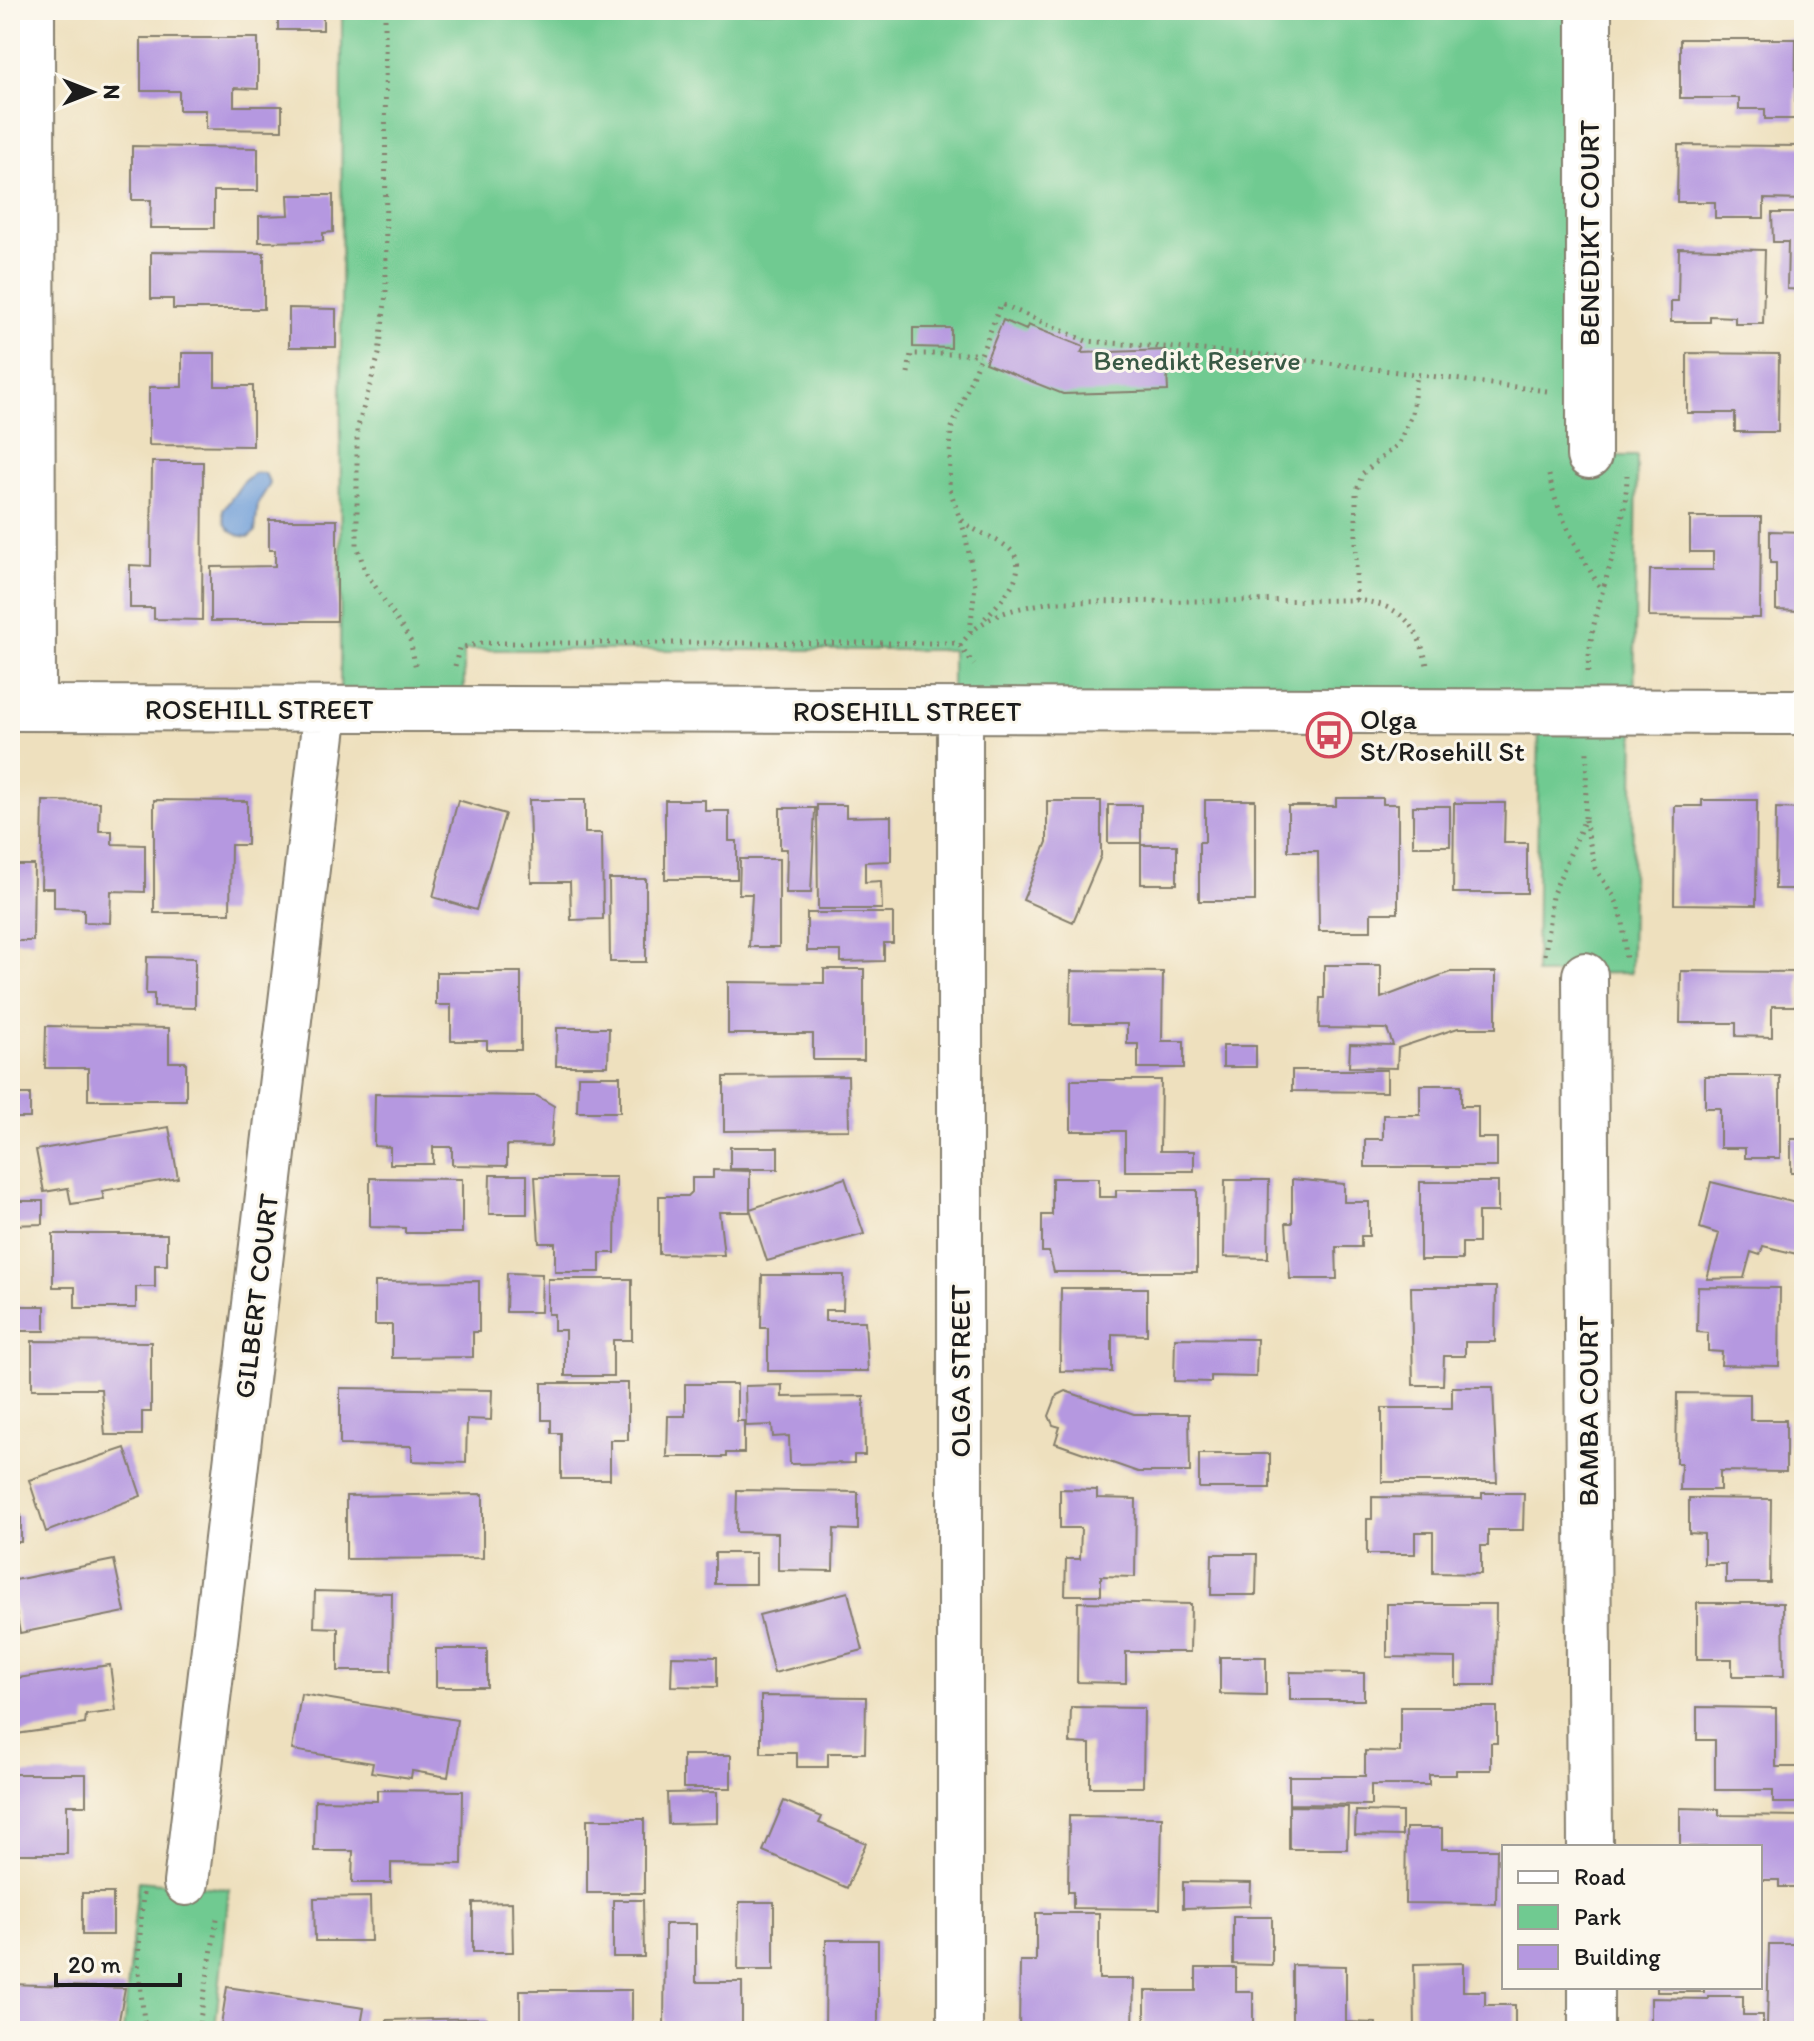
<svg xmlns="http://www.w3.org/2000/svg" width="1814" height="2041" font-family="Itim,sans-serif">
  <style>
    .green { fill: #70ca91; stroke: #467356; stroke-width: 2 }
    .water { fill: #709ed8; stroke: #465d7a; stroke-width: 2 }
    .building { fill: #b598e0 }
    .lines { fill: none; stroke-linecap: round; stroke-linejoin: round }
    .street-casing { stroke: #857e6d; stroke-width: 48 }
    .path { stroke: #857e6d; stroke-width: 5; stroke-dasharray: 2 6; stroke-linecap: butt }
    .street { stroke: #fff; stroke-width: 44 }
    .labels { text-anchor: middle; stroke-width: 6; stroke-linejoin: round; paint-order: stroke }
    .street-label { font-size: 28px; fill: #1c1c1c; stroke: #fbf7ec }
    .park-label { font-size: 28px; fill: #395945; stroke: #fbf7ec }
    .poi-label { font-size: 28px; fill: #1c1c1c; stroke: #fbf7ec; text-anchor: start }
  </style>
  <rect width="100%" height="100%" fill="#fbf7ec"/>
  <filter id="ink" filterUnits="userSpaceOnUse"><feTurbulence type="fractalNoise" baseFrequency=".0125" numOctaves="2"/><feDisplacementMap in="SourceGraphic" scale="16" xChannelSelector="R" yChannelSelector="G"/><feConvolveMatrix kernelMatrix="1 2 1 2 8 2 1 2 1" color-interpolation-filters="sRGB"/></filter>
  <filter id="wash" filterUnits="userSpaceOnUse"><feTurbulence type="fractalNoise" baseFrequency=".006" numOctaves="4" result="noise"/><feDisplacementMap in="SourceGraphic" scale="32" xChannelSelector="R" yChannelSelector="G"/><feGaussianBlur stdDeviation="1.8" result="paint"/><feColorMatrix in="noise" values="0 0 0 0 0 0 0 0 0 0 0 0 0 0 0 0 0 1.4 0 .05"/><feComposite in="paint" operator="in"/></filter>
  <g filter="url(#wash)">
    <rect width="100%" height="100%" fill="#eee0be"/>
    <!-- green -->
    <path class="green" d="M342 10H1589V456H1637L1631 973 1536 974 1539 713 952 711V650H464V710L340 709Z
      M138 1881 229 1889 215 2031H123Z"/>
    <!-- water -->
    <path class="water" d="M255 473H265L270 484 258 503 255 532 249 537C232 536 223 527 223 510L245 480Z"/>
    <g id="blocks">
      <!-- building -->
      <path class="building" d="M278 10H323V30H278Z
        M141 38H258V89L234 88V106H282V130L206 129V110H179V91H141Z
        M1680 39H1796L1795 119H1765V109H1739V98H1680Z
        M1678 145 1804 146V200L1764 199V218H1715V202H1677Z
        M132 146 258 148V191H214V228H150L151 200H132Z
        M288 195H333V232L323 233V241L259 242V216L289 215Z
        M1772 213H1804V290L1787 289 1788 242H1773Z
        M1679 248 1765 250 1763 324H1735V317L1710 316V322H1671V301H1678Z
        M151 252 264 253V309H173V299H151Z
        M289 308 336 309V347H289Z
        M1003 320 1026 330 1028 325 1084 347 1081 353 1166 350 1168 391 1063 394 985 363Z
        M913 328H951V348L913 347Z
        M182 353H215V386H253V446L149 445V387H182Z
        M1687 353 1779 354 1778 432H1735V413H1687Z
        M152 462H203L202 620 154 619V608H130V565L151 566Z
        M1690 517H1761L1760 618 1649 617 1650 570H1713V552H1690Z
        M269 520H337V621H211V567L275 566V550H269Z
        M1770 531 1804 532V620H1801V611L1776 610V563H1770Z
        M1336 798H1383V804H1398V913H1371V931H1319L1318 851H1288V806H1336Z
        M154 800 247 801V845H231L230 913H154Z
        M458 800 505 814 476 910 433 897Z
        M529 800H585V833H602L603 919 571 920 570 882H531Z
        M665 800H705V811H729V841H737V879H665Z
        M1205 800H1255V901H1199V842H1205Z
        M1702 800H1757L1756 905 1674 904 1675 806H1702Z
        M43 801 100 802 99 831H112V844L145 845V892L111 891 110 923 84 922V909L54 908V888H41Z
        M1047 801H1101V856L1073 922 1023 900 1047 842Z
        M1454 803H1505L1504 843H1527V893H1453Z
        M817 805H846V817L891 816V861L865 862V882L881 881 882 909H818Z
        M1108 805H1141V843H1108Z
        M1413 806H1450V846H1413Z
        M780 808H815L811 893H786L787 849H780Z
        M1776 808 1804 809V889H1775Z
        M1141 845H1177V884H1141Z
        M740 859H779V947H749L752 894H739Z
        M10 865H34L33 941H10Z
        M609 879H646V962H610Z
        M807 913H893V943H884V961L841 962V951H807Z
        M147 957 195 958V1008L154 1007V994H146Z
        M1324 965H1381V998L1450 972H1496V1028H1458L1398 1048 1397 1068 1349 1067 1350 1044 1393 1045 1387 1029 1319 1028 1320 998H1324Z
        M824 969H864V1060H813V1034H728V982L824 983Z
        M1071 971 1163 972 1162 1041H1184V1068H1138V1044H1127V1024H1070Z
        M1681 971 1799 972 1798 1006H1772V1037L1736 1036V1023H1680Z
        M436 972H521V1050H487V1041H451V1005H436Z
        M46 1026 169 1028V1062H186V1100H88V1068H45Z
        M557 1028H609L608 1066H556Z
        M1223 1046H1256V1067H1223Z
        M1292 1070H1387V1092L1292 1091Z
        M578 1076H620V1112H577Z
        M848 1076 849 1130 724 1131V1077Z
        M1705 1076H1780V1158H1745V1148H1720V1108H1705Z
        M1071 1080H1161L1160 1151H1194V1171H1125V1131H1071Z
        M1420 1085H1461V1106H1478V1138H1497V1167H1365V1139H1383V1115H1420Z
        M10 1094H30V1118H10Z
        M375 1094 537 1096 554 1106 551 1146 507 1145V1166L452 1165V1147H433V1164H390V1147L374 1146Z
        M169 1127 178 1178 102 1191 104 1199 71 1204 68 1188 44 1192 36 1150Z
        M1791 1139H1804V1173H1791Z
        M730 1147H778V1169H730Z
        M713 1170 750 1171V1212H719L724 1255 659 1254V1196H688L692 1192V1178H713Z
        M490 1175H527V1214H489Z
        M535 1177H616L615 1253H600V1272H555V1243H539Z
        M370 1178 462 1179V1233H405V1228L370 1227Z
        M845 1178 864 1234 767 1261 750 1209Z
        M1052 1178H1099V1197H1116V1190H1197V1272H1054L1049 1252H1042V1215H1052Z
        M1292 1179 1344 1184V1202H1369V1236H1361V1247H1336L1337 1279H1290L1286 1223H1292Z
        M1225 1180H1269L1268 1258 1224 1257Z
        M1420 1182H1498V1212H1478V1243H1462V1260H1420Z
        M1711 1182 1804 1205V1229L1797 1254 1763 1246 1760 1255 1751 1252 1744 1278 1707 1279 1719 1234 1700 1228Z
        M10 1201H43V1224L10 1225Z
        M53 1234H167V1265H155V1287H136V1308H75V1287H53Z
        M507 1273 542 1274 541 1312H506Z
        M762 1275H844L843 1310H825V1321H865L868 1371H768V1328H761Z
        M548 1279H632V1340H613V1376H565V1330H554V1314H548Z
        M479 1281V1332H473V1357L392 1358V1325H375V1282Z
        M1411 1287H1496L1495 1342H1465V1356H1444L1443 1385H1413Z
        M1698 1287 1780 1288 1779 1366 1721 1365 1722 1352 1708 1351V1333L1697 1332Z
        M1061 1288H1147V1335L1112 1334V1372L1060 1371Z
        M10 1306H45V1331H10Z
        M1175 1338 1257 1339 1256 1377 1211 1376V1382L1174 1381Z
        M32 1341 151 1342V1412H142V1435H105L101 1389H32Z
        M542 1383H628V1440H610V1479H561V1433H551V1420H542Z
        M685 1384H737V1421H744V1453H726V1457H667L668 1416H685Z
        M782 1385V1397L864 1396 865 1455H854V1463L790 1464 789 1436 773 1437 772 1425 746 1426 745 1386Z
        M1452 1387H1493L1497 1482H1382V1408H1452Z
        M340 1388 492 1390 491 1420 467 1419 466 1463 412 1461V1446L340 1445Z
        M1065 1391 1134 1414H1189L1190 1472H1138L1055 1443 1060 1427 1053 1425 1049 1416 1057 1395Z
        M1677 1393 1750 1394V1420H1786V1472L1720 1471V1490H1680L1681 1463H1676Z
        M10 1409H13V1441H10Z
        M125 1448 141 1496 46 1532 29 1480Z
        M1199 1454H1270V1488H1199Z
        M1060 1489 1097 1490V1498L1136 1499 1135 1577 1101 1576V1595H1065L1066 1559H1080L1081 1528H1060Z
        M737 1490 858 1492V1530L834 1529 833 1571 778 1570V1533L736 1532Z
        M1482 1493H1524L1523 1530H1488V1546H1481V1574L1433 1573V1532H1415V1554H1367V1519H1372V1497L1482 1498Z
        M483 1494V1558L346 1559V1496Z
        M1689 1498 1771 1499 1770 1583H1726V1564H1704V1534L1689 1533Z
        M10 1515H21V1542H10Z
        M715 1553H756V1584H715Z
        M1212 1554H1257L1256 1595H1211Z
        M114 1560 125 1612 20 1633 10 1581Z
        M315 1591 392 1593 391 1671H338V1628L314 1627Z
        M848 1592 863 1650 774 1673 759 1615Z
        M1078 1602 1191 1604 1190 1652H1126V1683L1077 1682Z
        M1697 1603H1783L1784 1676H1732V1659H1697Z
        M1387 1604H1496L1495 1685H1456V1658L1387 1657Z
        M436 1649H487V1687H436Z
        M672 1656 717 1657V1687L671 1686Z
        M1220 1657H1266V1695L1220 1694Z
        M110 1665 116 1711 86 1715 85 1724 16 1734 10 1679Z
        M1290 1672 1364 1673V1700H1290Z
        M301 1694 457 1720 448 1777 412 1771 411 1778 371 1772 373 1763 292 1750Z
        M761 1696 866 1697 865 1753H828V1767H797V1753H761Z
        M1071 1707 1144 1708 1143 1787H1090V1744L1070 1743Z
        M1400 1707H1497V1743H1491V1770H1456V1775H1429V1785H1371V1805L1289 1804V1776H1365V1751L1400 1752Z
        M1697 1707 1776 1708V1767H1804V1803H1773V1790H1715V1740H1697Z
        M683 1755H731V1788H683Z
        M10 1774H86V1805H67V1854H10Z
        M377 1790 463 1791 462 1864 391 1863V1883H352L353 1851H314L315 1800 377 1801Z
        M717 1792V1823L668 1824 667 1793Z
        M784 1801 822 1817 819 1823 866 1843 847 1888 763 1851Z
        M1289 1806 1348 1807 1347 1849H1289Z
        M1680 1808 1719 1809V1815L1804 1816V1887H1779V1880H1760V1847H1680Z
        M1356 1811 1402 1812V1836L1355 1835Z
        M1069 1816 1162 1817 1160 1909 1073 1908V1892H1068Z
        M587 1819H644V1893H587Z
        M1406 1828H1442V1849H1497L1496 1904 1405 1903Z
        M1183 1882 1251 1883 1250 1906 1183 1908Z
        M82 1893H113V1935H82Z
        M370 1897 371 1941H315L314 1898Z
        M613 1900H643L644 1957H613Z
        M512 1902 513 1952H473V1903Z
        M739 1902H774V1970H738Z
        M1036 1913H1099V1979H1134L1133 2031H1019L1020 1961H1036Z
        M1233 1917H1272V1965L1233 1964Z
        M665 1924H696V1982H742V2031H664Z
        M826 1940H878V2031H825Z
        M1769 1944H1803L1801 2027 1767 2026Z
        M1463 1963V1991H1485V2005H1515V2031H1415L1414 1964Z
        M1292 1965 1346 1966V2022L1376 2023V2031H1292Z
        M1196 1968H1236V1992H1253V2031H1145V1991H1196Z
        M10 1984 125 1988 117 2031H10Z
        M227 1987 364 2008 360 2031H220Z
        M1657 1987H1704V1992H1657Z
        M520 1990H632V2031H520Z
        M1708 1996H1743V2015H1763V2031H1651V1998L1708 1999Z
        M487 2018V2031H387V2020Z"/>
    </g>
  </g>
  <g filter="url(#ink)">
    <use href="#blocks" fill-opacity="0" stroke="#857e6d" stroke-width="2"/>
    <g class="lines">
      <!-- street casing -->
      <g class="street-casing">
        <path id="street" d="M32 10 33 708
          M1589 10V456
          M10 708 1804 712
          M960 712V2031
          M1585 975 1590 1847
          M186 1883 326 709
          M1591 1987V2031"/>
      </g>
      <!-- path -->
      <path class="path" d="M385 10 386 293 379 354 357 430V545L365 571 410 640 416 669
        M908 373 911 354H980
        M1549 475C1557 516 1580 552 1600 588
        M962 520C975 533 993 536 1007 547 1035 568 1001 601 985 618
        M1356 600V494L1362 474 1399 443 1412 413 1417 374
        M970 632 975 585 965 533 949 487 951 430 1001 304 1086 341 1265 355 1547 391
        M960 646C982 613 1017 608 1053 602L1356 600C1403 605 1419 625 1428 670
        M455 666 459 648 482 643H954L960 646 974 665
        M1588 672C1590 600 1626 545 1627 475
        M1585 820 1595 868 1615 898 1623 921 1626 961
        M1545 955 1552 896 1585 819 1587 752
        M143 1893 138 1962 145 2031
        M198 2031 218 1913"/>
      <!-- street -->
      <use href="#street" class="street"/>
    </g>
  </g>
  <!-- icons -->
  <defs>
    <g id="bus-ring" transform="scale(2.3)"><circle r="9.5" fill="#fbf7ec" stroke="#d1495b" stroke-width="1.5"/><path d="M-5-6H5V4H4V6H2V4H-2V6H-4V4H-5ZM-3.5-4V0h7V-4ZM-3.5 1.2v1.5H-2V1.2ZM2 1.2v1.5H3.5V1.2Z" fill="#d1495b"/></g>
  </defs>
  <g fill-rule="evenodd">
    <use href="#bus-ring" x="1329" y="735"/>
  </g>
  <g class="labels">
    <!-- street labels -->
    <g class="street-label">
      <text transform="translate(1589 233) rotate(-90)" y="10">BENEDIKT COURT</text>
      <text x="259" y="719">ROSEHILL STREET</text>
      <text x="907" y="721">ROSEHILL STREET</text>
      <text transform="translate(256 1296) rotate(-83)" y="10">GILBERT COURT</text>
      <text transform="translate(960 1371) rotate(-90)" y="10">OLGA STREET</text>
      <text transform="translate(1588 1411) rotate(-90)" y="10">BAMBA COURT</text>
    </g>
    <!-- park labels -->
    <g class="park-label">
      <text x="1197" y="370">Benedikt Reserve</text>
    </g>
    <!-- poi labels -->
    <g class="poi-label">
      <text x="1360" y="729">Olga<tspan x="1360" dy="32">St/Rosehill St</tspan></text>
    </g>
  </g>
  <!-- margin -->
  <rect width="1814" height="2041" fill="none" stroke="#fbf7ec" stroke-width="40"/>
  <!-- legend -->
  <rect x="1502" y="1845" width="260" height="144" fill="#fbf7ec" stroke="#a29f99" stroke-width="2"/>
  <rect x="1518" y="1871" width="40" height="12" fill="#ffffff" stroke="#a29f99" stroke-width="2"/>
  <text x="1574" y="1885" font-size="24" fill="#1c1c1c">Road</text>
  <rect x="1518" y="1905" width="40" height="24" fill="#70ca91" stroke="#a29f99" stroke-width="2"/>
  <text x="1574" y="1925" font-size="24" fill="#1c1c1c">Park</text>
  <rect x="1518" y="1945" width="40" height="24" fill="#b598e0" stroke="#a29f99" stroke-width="2"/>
  <text x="1574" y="1965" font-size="24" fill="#1c1c1c">Building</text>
  <!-- north arrow -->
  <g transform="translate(92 92) rotate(90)" stroke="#fbf7ec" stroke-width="6" paint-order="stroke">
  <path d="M0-6L14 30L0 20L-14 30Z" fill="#1c1c1c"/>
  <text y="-12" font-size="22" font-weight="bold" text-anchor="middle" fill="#1c1c1c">N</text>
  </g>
  <!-- scale -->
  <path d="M56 1973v12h124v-12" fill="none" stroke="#1c1c1c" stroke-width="4"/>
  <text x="68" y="1973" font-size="24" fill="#1c1c1c" stroke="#fbf7ec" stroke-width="6" paint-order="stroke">20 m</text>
</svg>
